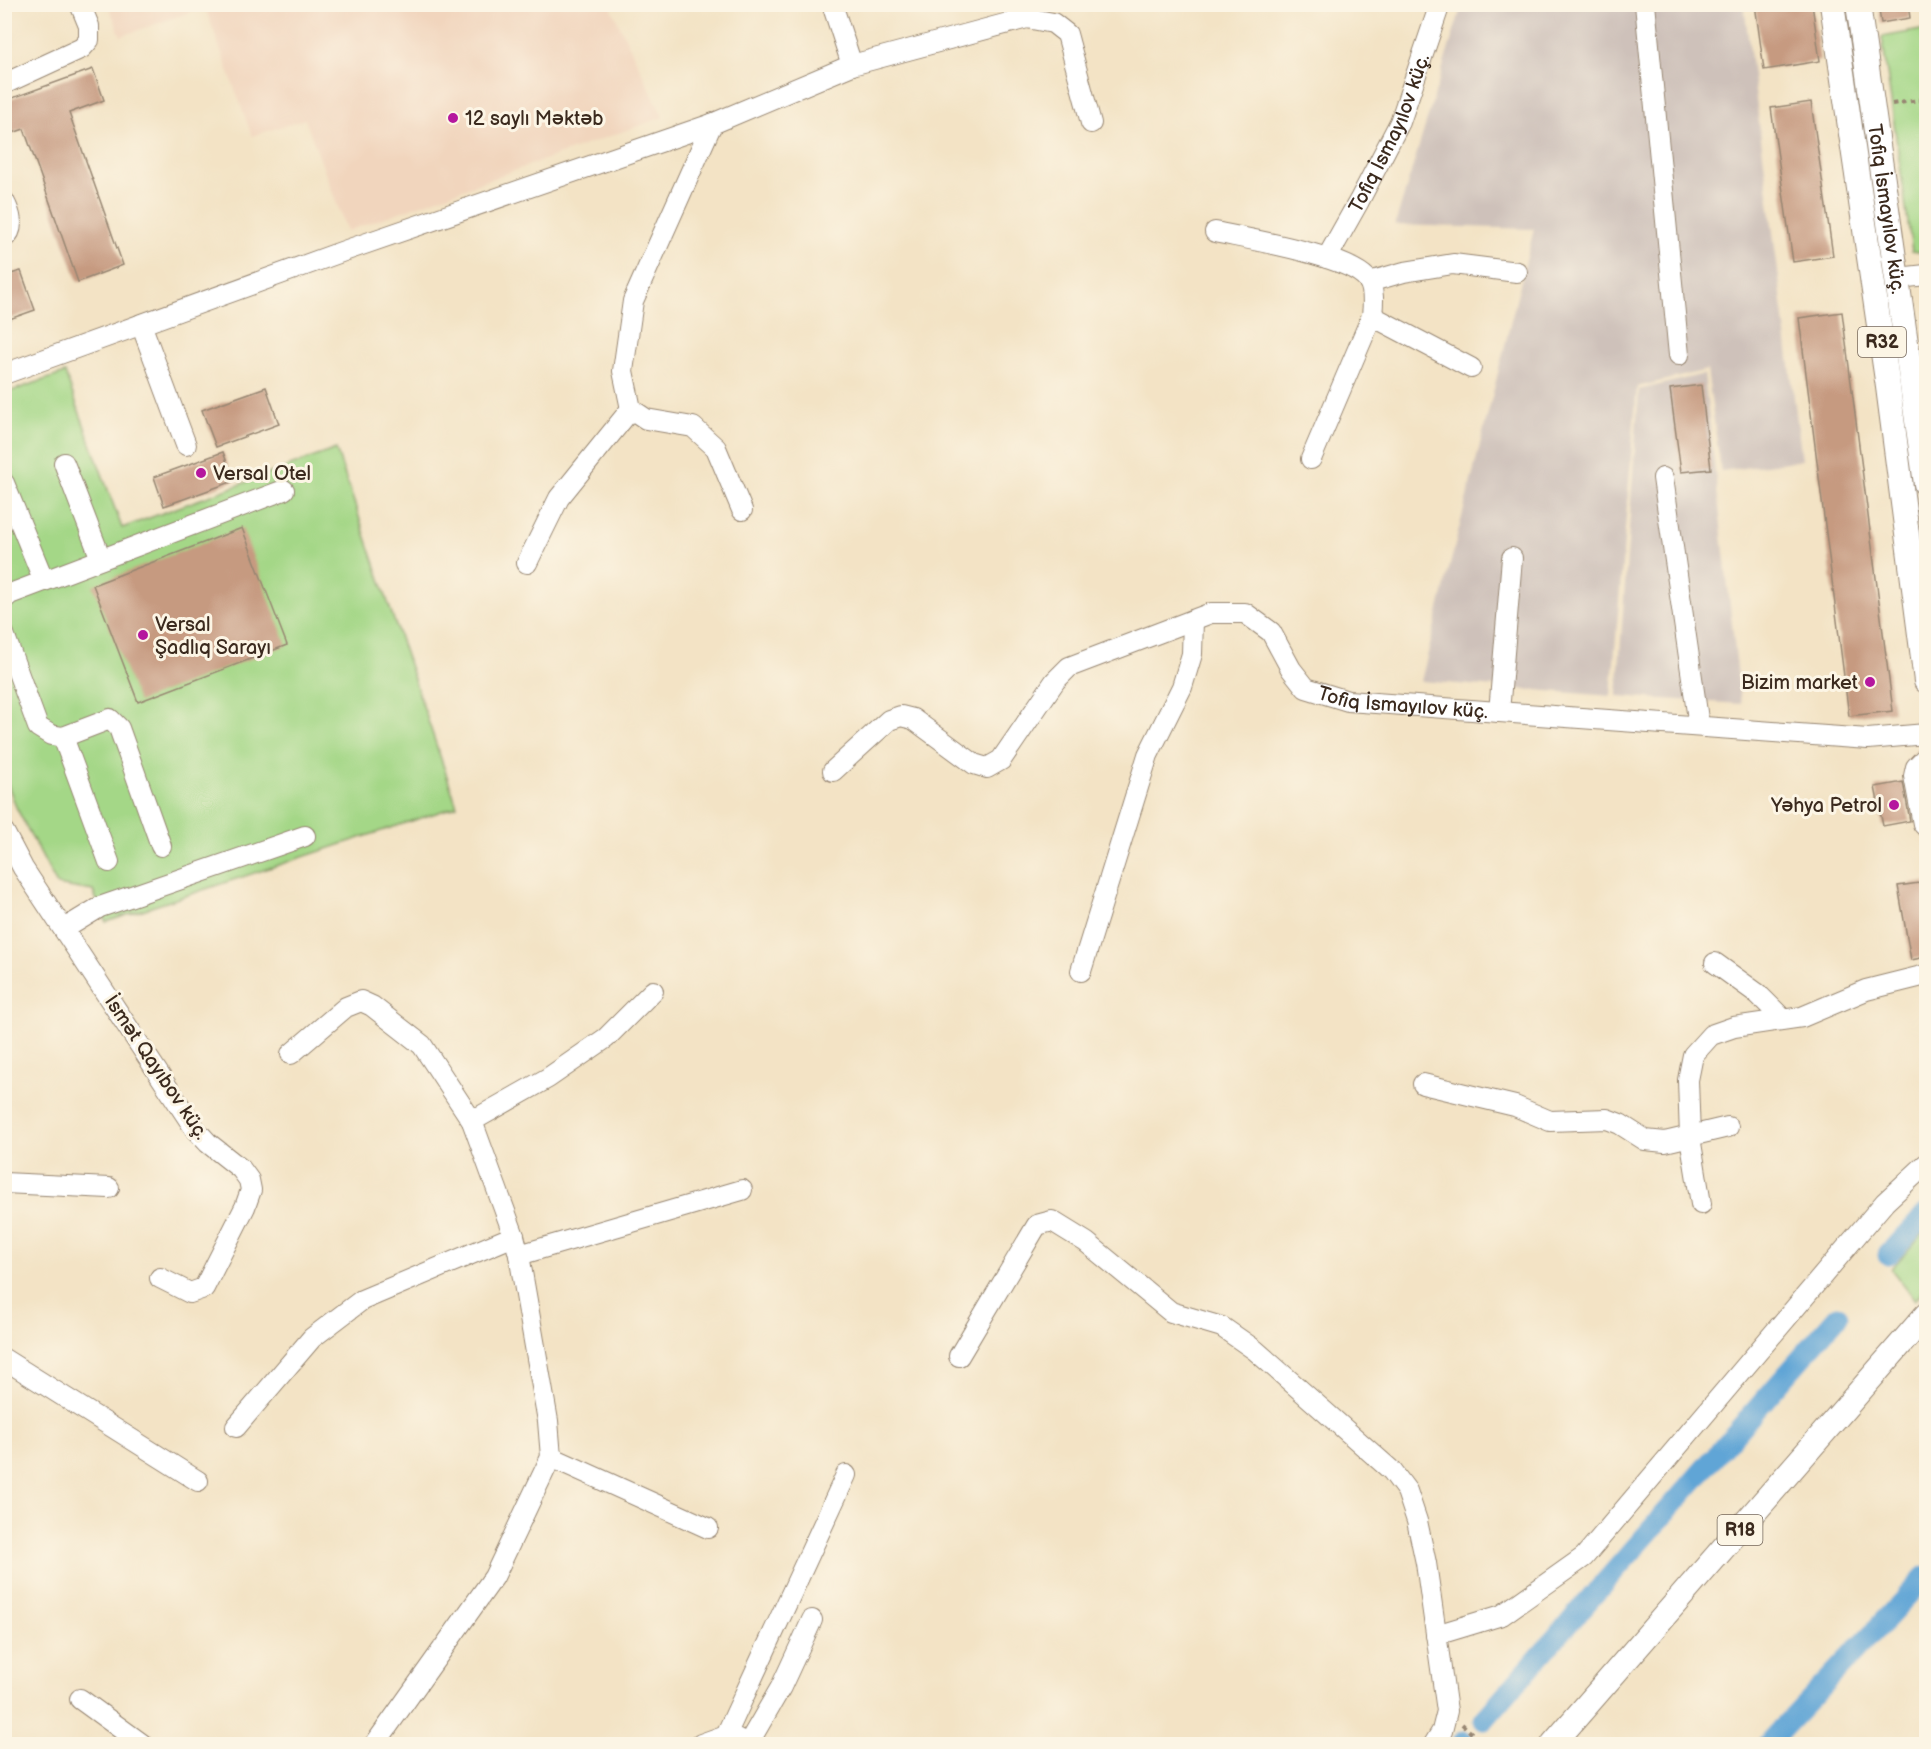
<svg xmlns="http://www.w3.org/2000/svg" width="1931" height="1749" font-family="'Balsamiq Sans',sans-serif">
  <style>
    .built { fill: #f1d5bd }
    .industrial { fill: #cec1ba }
    .green { fill: #a4d787; stroke: #708052; stroke-width: 1.5 }
    .lines { fill: none; stroke-linecap: round; stroke-linejoin: round }
    .canal { stroke: #61a5d6; stroke-width: 21 }
    .building { fill: #c69a80 }
    .minor-casing { stroke: #978672; stroke-width: 22 }
    .major-casing { stroke: #978672; stroke-width: 26 }
    .path { stroke: #978672; stroke-width: 4; stroke-dasharray: 4.5 4.5; stroke-linecap: butt }
    .minor { stroke: #fff; stroke-width: 20 }
    .major { stroke: #fff; stroke-width: 24 }
    .poi-dot { fill: #b5179e; stroke: #fcf5e5; stroke-width: 2 }
    .labels { text-anchor: middle; stroke-width: 6; stroke-linejoin: round; paint-order: stroke }
    .shield { fill: #fcf5e5; stroke: #75675a; stroke-width: 1.5 }
    .shield-label { font-size: 18px; font-weight: bold; fill: #3b2a1e }
    .poi-label { font-size: 20px; fill: #3b2a1e; stroke: #fcf5e5; text-anchor: start }
    .street-label { font-size: 20px; fill: #3b2a1e; stroke: #fcf5e5 }
  </style>
  <rect width="100%" height="100%" fill="#fcf5e5"/>
  <filter id="ink" filterUnits="userSpaceOnUse"><feTurbulence type="fractalNoise" baseFrequency=".0167" numOctaves="2"/><feDisplacementMap in="SourceGraphic" scale="12" xChannelSelector="R" yChannelSelector="G"/><feConvolveMatrix kernelMatrix="1 2 1 2 8 2 1 2 1" color-interpolation-filters="sRGB"/></filter>
  <filter id="wash" filterUnits="userSpaceOnUse"><feTurbulence type="fractalNoise" baseFrequency=".008" numOctaves="4" result="noise"/><feDisplacementMap in="SourceGraphic" scale="24" xChannelSelector="R" yChannelSelector="G"/><feGaussianBlur stdDeviation="1.35" result="paint"/><feColorMatrix in="noise" values="0 0 0 0 0 0 0 0 0 0 0 0 0 0 0 0 0 1.4 0 .05"/><feComposite in="paint" operator="in"/></filter>
  <g filter="url(#wash)">
    <rect width="100%" height="100%" fill="#f3e3c5"/>
    <!-- built -->
    <path class="built" d="M108 5H610L663 117 347 231 305 119 252 136 205 7 121 36Z"/>
    <!-- industrial -->
    <path class="industrial" d="M1462 5H1744L1802 460 1721 471 1707 370 1637 387 1611 696 1421 681 1534 229 1395 225Z
      M1704 374 1741 704 1617 696 1639 390Z"/>
    <!-- green -->
    <path class="green" d="M1926 29V253L1912 251 1882 37Z
      M65 373 122 528 336 449 457 806 106 922 93 891 57 885 16 807 5 777V393Z
      M1926 1230V1287L1915 1300 1891 1269Z"/>
    <g class="lines">
      <!-- canal -->
      <path class="canal" d="M1888 1255 1926 1214
        M1484 1720 1838 1316
        M1461 1744 1464 1741
        M1768 1744 1926 1576"/>
    </g>
    <g id="blocks">
      <!-- building -->
      <path class="building" d="M1755 4H1812L1820 61 1764 70Z
        M1878 4H1908L1910 18 1881 23Z
        M93 69 104 100 69 113 123 265 78 282 24 129 4 136V101Z
        M1811 102 1833 256 1793 262 1771 108Z
        M21 271 35 310 4 321V276Z
        M1842 312 1893 711 1849 716 1799 318Z
        M1701 385 1711 469 1681 472 1670 389Z
        M266 387 279 424 216 447 202 410Z
        M223 452 234 481 164 506 154 477Z
        M242 528 287 645 138 702 93 585Z
        M1903 782 1910 821 1883 826 1875 787Z
        M1926 882V957L1911 960 1898 886Z"/>
    </g>
  </g>
  <g filter="url(#ink)">
    <use href="#blocks" fill-opacity="0" stroke="#978672" stroke-width="1.5"/>
    <g class="lines">
      <!-- minor casing -->
      <g class="minor-casing">
        <g id="minor">
          <path d="M832 4 852 65"/>
          <path d="M1645 4 1679 355"/>
          <path d="M4 84 82 48 89 40V26L80 4"/>
          <path d="M4 201C10 212 16 229 4 238"/>
          <path d="M1215 232C1247 239 1351 256 1368 280 1375 290 1373 305 1372 316L1311 459"/>
          <path id="s1" d="M1327 258 1359 201 1400 122 1440 4"/>
          <path d="M1898 278 1926 275"/>
          <path d="M1369 282 1404 272 1453 264 1517 272"/>
          <path d="M1372 316 1471 368"/>
          <path d="M141 324 186 445"/>
          <path d="M4 374 344 251 712 124"/>
          <path d="M64 463 101 559"/>
          <path d="M1663 478 1699 726"/>
          <path d="M4 483 44 581"/>
          <path d="M742 510 716 448 693 427 646 419 631 409 623 371 633 301 712 124 852 65 1027 18 1053 23 1067 34 1091 123"/>
          <path d="M527 563 559 498 631 409"/>
          <path d="M4 599 10 594 284 490"/>
          <path d="M4 634 38 727 51 735 63 737 110 719 119 728 161 846"/>
          <path d="M1499 712 1512 558"/>
          <path d="M63 737 109 862"/>
          <path d="M1926 757 1916 767 1914 776 1923 824 1926 827"/>
          <path id="s2" d="M833 771 889 720 901 716 913 719 974 764 987 768 1001 760 1055 681 1069 667 1211 613H1245L1271 632 1291 669 1306 688 1348 701 1868 739 1926 734"/>
          <path d="M4 832 23 868 195 1129 208 1143 241 1169 249 1180 251 1190 245 1207 204 1288 190 1293 160 1278"/>
          <path d="M64 929 100 907 305 836"/>
          <path d="M1715 963 1758 994 1783 1019"/>
          <path d="M1081 971 1148 755 1182 687 1192 654 1193 620"/>
          <path d="M291 1054 346 1007 361 1001 372 1006 422 1045 472 1121 514 1236 519 1255 548 1421 551 1457 494 1577 375 1744"/>
          <path d="M1423 1084 1515 1106 1550 1121 1607 1119 1620 1124 1645 1140 1665 1142 1728 1127"/>
          <path d="M472 1121 548 1078 606 1038 653 991"/>
          <path d="M4 1183 109 1188"/>
          <path d="M1701 1204 1690 1137 1688 1080 1693 1055 1711 1035 1734 1027 1802 1017 1866 990 1926 975"/>
          <path d="M519 1255 742 1190"/>
          <path d="M959 1356 1037 1225 1052 1221 1086 1242 1171 1312 1222 1327 1255 1350 1392 1471 1407 1491 1417 1521 1426 1563 1447 1711 1442 1731 1434 1744"/>
          <path d="M4 1359 198 1481"/>
          <path d="M236 1427 312 1338 362 1300 514 1236"/>
          <path d="M551 1457 708 1528"/>
          <path d="M1436 1635 1502 1615 1584 1557 1885 1202 1926 1164"/>
          <path d="M80 1699 142 1744"/>
          <path d="M726 1735 846 1475"/>
          <path d="M701 1744 726 1735 738 1740"/>
          <path d="M748 1744 781 1687 812 1620"/>
        </g>
      </g>
      <!-- major casing -->
      <g class="major-casing">
        <g id="major">
          <path d="M1832 4 1888 387 1926 681"/>
          <path id="s3" d="M1858 4 1926 484"/>
          <path d="M1553 1744 1926 1315"/>
        </g>
      </g>
      <!-- path -->
      <path class="path" d="M1892 104 1926 99
        M1462 1724 1483 1744"/>
      <!-- minor -->
      <use href="#minor" class="minor"/>
      <!-- major -->
      <use href="#major" class="major"/>
    </g>
  </g>
  <!-- markers -->
  <g class="poi-dot">
    <circle cx="453" cy="118" r="6"/>
    <circle cx="201" cy="473" r="6"/>
    <circle cx="143" cy="635" r="6"/>
    <circle cx="1870" cy="682" r="6"/>
    <circle cx="1894" cy="805" r="6"/>
  </g>
  <g class="labels">
    <!-- shield labels -->
    <g class="shield">
      <rect x="1858" y="327" width="48" height="30" rx="4.5"/>
      <rect x="1717.5" y="1515" width="45" height="30" rx="4.5"/>
    </g>
    <g class="shield-label">
      <text x="1882" y="348">R32</text>
      <text x="1740" y="1536">R18</text>
    </g>
    <!-- poi labels -->
    <g class="poi-label">
      <text x="465" y="125">12 saylı Məktəb</text>
      <text x="213" y="480">Versal Otel</text>
      <text x="155" y="631">Versal<tspan x="155" dy="23">Şadlıq Sarayı</tspan></text>
      <text x="1858" y="689" text-anchor="end">Bizim market</text>
      <text x="1882" y="812" text-anchor="end">Yəhya Petrol</text>
    </g>
    <!-- street labels -->
    <g class="street-label">
      <text dy="7" stroke="none"><textPath href="#s1" startOffset="140">Tofiq İsmayılov küç.</textPath></text>
      <text dy="7" stroke="none"><textPath href="#s3" startOffset="207">Tofiq İsmayılov küç.</textPath></text>
      <text dy="7" stroke="none"><textPath href="#s2" startOffset="705">Tofiq İsmayılov küç.</textPath></text>
      <text transform="translate(157 1067) rotate(56)" y="7">İsmət Qayıbov küç.</text>
    </g>
  </g>
  <!-- margin -->
  <rect width="1931" height="1749" fill="none" stroke="#fcf5e5" stroke-width="24"/>
</svg>
